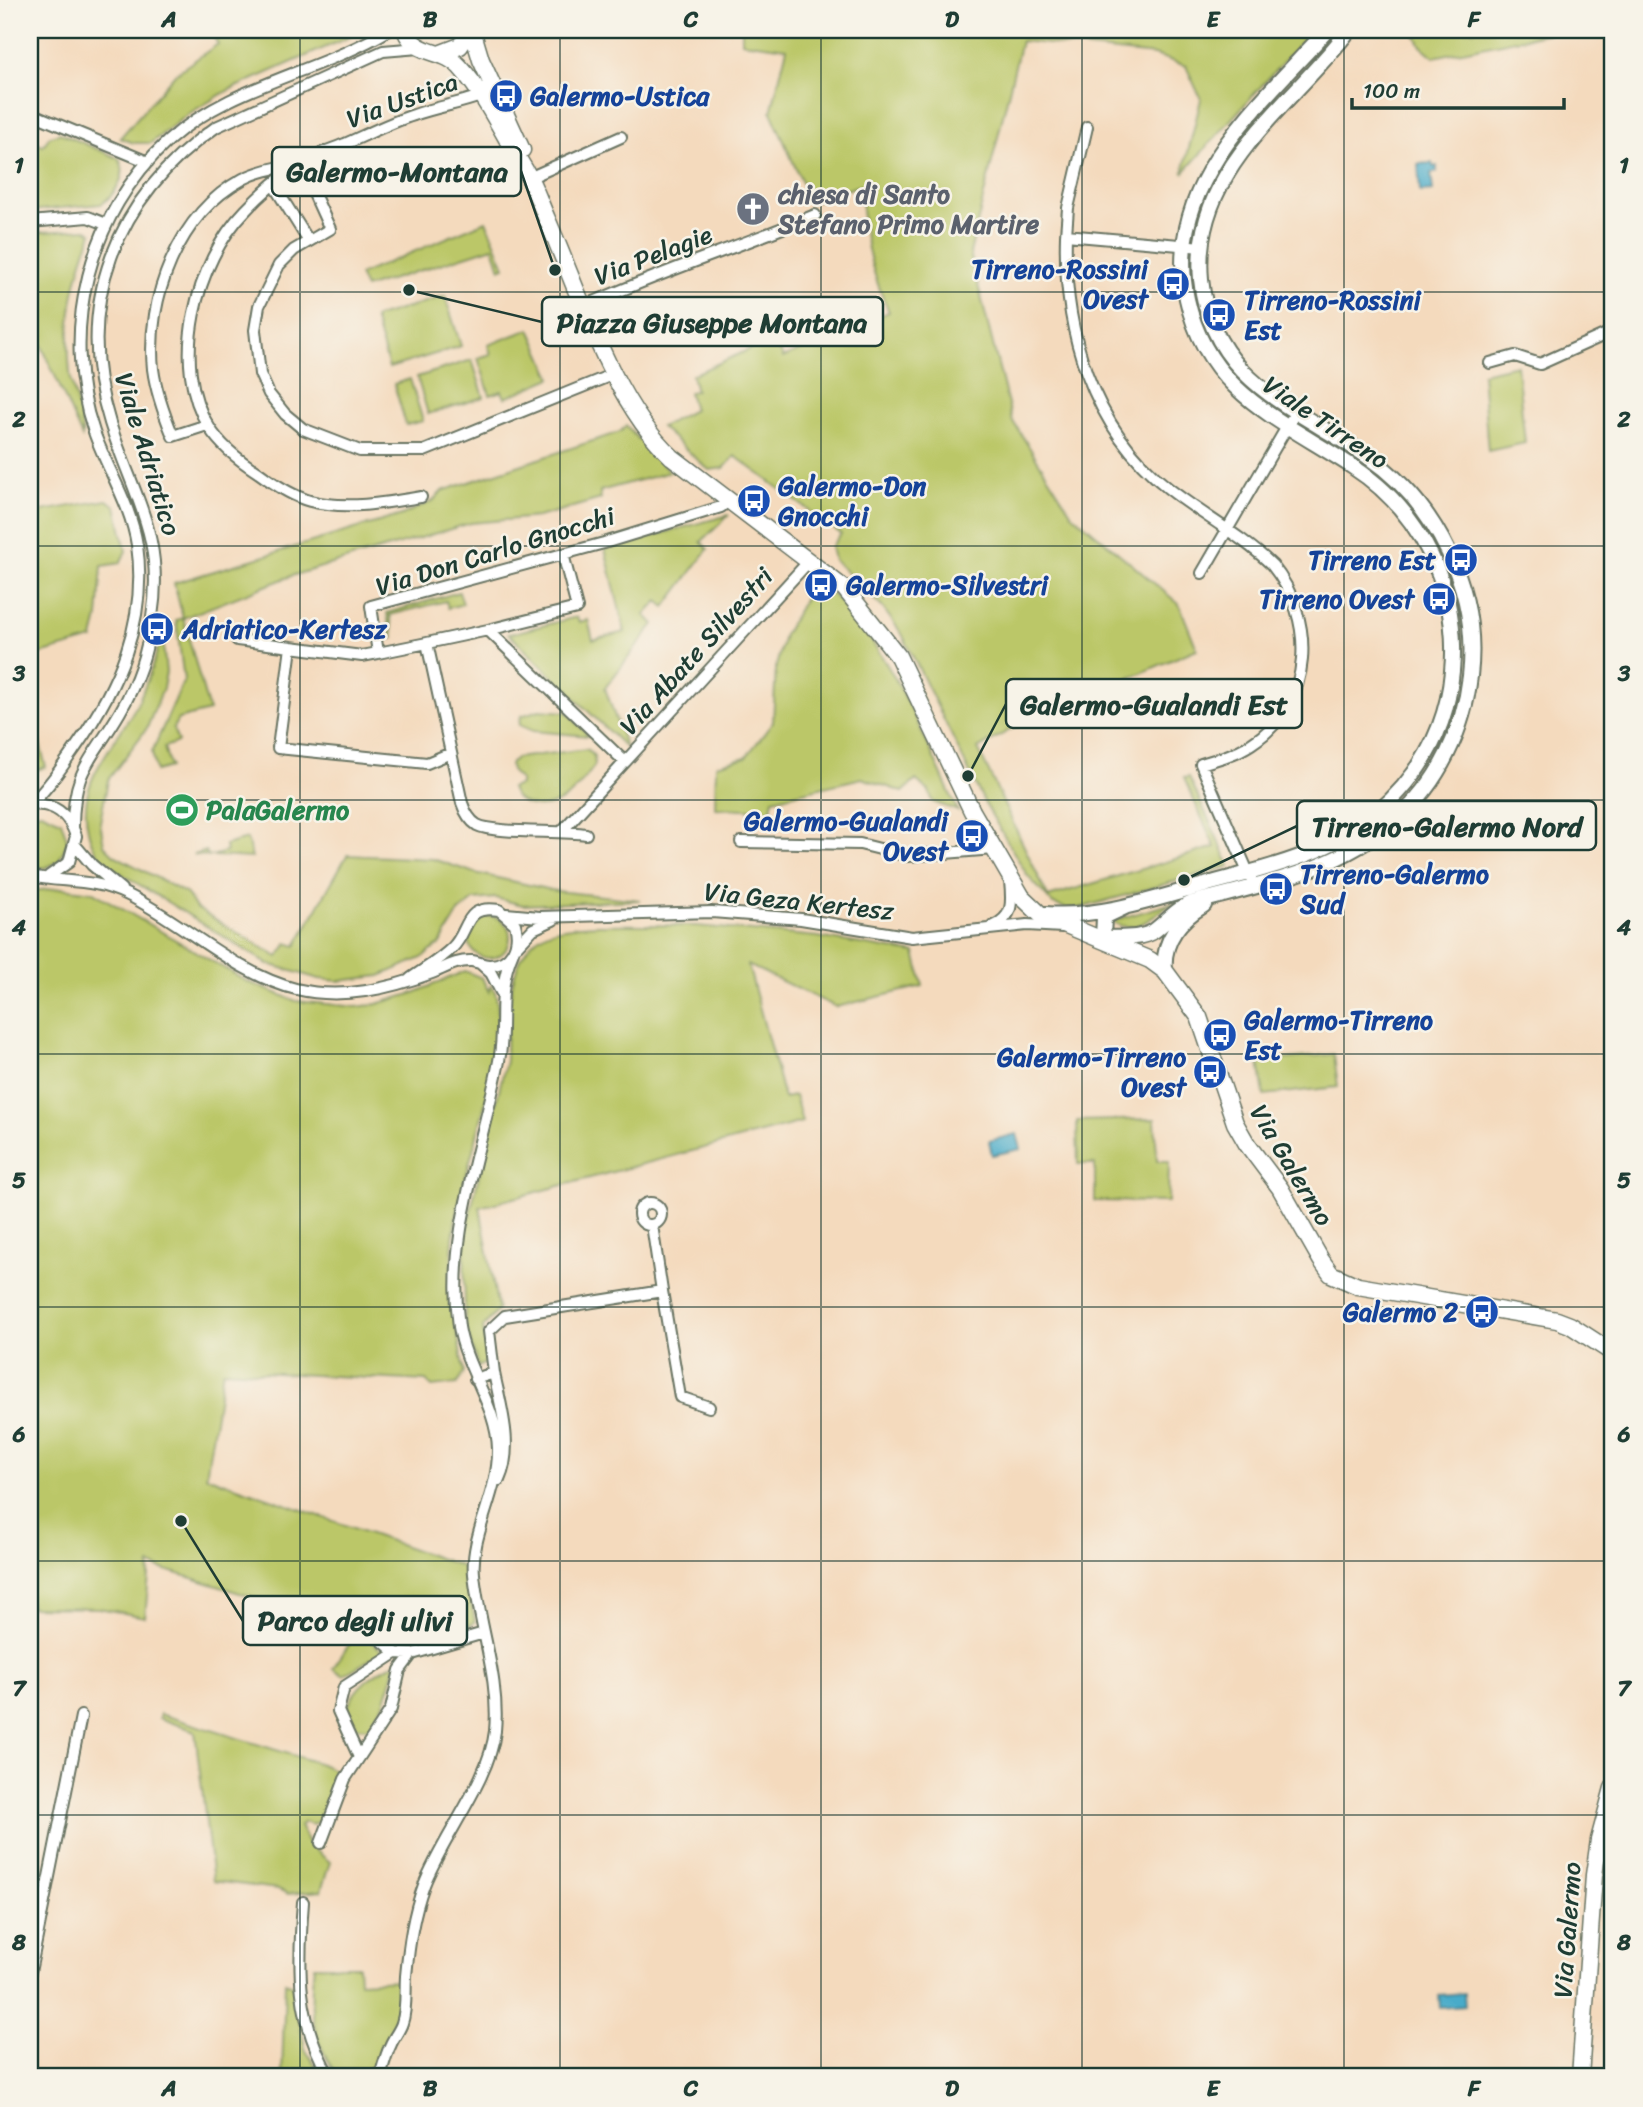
<svg xmlns="http://www.w3.org/2000/svg" width="1643" height="2107" font-family="Sriracha,sans-serif">
  <style>
    .green { fill: #bbc768; stroke: #6d824e; stroke-width: 2 }
    .water { fill: #49abc9; stroke: #34747e; stroke-width: 2 }
    .lines { fill: none; stroke-linecap: round; stroke-linejoin: round }
    .minor-casing { stroke: #6a7464; stroke-width: 14 }
    .tertiary-casing { stroke: #6a7464; stroke-width: 18 }
    .secondary-casing { stroke: #6a7464; stroke-width: 19 }
    .minor { stroke: #fff; stroke-width: 10 }
    .tertiary { stroke: #fff; stroke-width: 14 }
    .secondary { stroke: #fff; stroke-width: 16 }
    .grid { fill: none; stroke: #1f3d34; stroke-width: 2; stroke-opacity: 0.55 }
    .labels { text-anchor: middle; stroke-width: 5; stroke-linejoin: round; paint-order: stroke }
    .transit-label { font-size: 26px; font-weight: bold; fill: #164399; stroke: #f7f3e8; text-anchor: start }
    .street-label { font-size: 26px; fill: #1f3d34; stroke: #f7f3e8 }
    .worship-label { font-size: 26px; font-weight: bold; fill: #5b616d; stroke: #f7f3e8; text-anchor: start }
    .leisure-label { font-size: 26px; font-weight: bold; fill: #27864d; stroke: #f7f3e8; text-anchor: start }
    .leader { fill: none; stroke: #1f3d34; stroke-width: 2.5 }
    .callout-dot { fill: #1f3d34; stroke: #f7f3e8; stroke-width: 2.5 }
    .callout { fill: #f7f3e8; stroke: #1f3d34; stroke-width: 2.5 }
    .callout-label { font-size: 28px; text-anchor: middle; font-weight: bold; fill: #1f3d34 }
    .neatline { fill: none; stroke: #1f3d34; stroke-width: 2.5 }
    .grid-label { font-size: 23px; text-anchor: middle; font-weight: bold; fill: #1f3d34 }
  </style>
  <rect width="100%" height="100%" fill="#f7f3e8"/>
  <filter id="ink" filterUnits="userSpaceOnUse"><feTurbulence type="fractalNoise" baseFrequency=".0143" numOctaves="2"/><feDisplacementMap in="SourceGraphic" scale="14" xChannelSelector="R" yChannelSelector="G"/><feConvolveMatrix kernelMatrix="1 2 1 2 8 2 1 2 1" color-interpolation-filters="sRGB"/></filter>
  <filter id="wash" filterUnits="userSpaceOnUse"><feTurbulence type="fractalNoise" baseFrequency=".00686" numOctaves="4" result="noise"/><feDisplacementMap in="SourceGraphic" scale="28" xChannelSelector="R" yChannelSelector="G"/><feGaussianBlur stdDeviation="1.57" result="paint"/><feColorMatrix in="noise" values="0 0 0 0 0 0 0 0 0 0 0 0 0 0 0 0 0 1.4 0 .05"/><feComposite in="paint" operator="in"/></filter>
  <g filter="url(#wash)">
    <rect width="100%" height="100%" fill="#f4dabd"/>
    <!-- green -->
    <path class="green" d="M209 30H365L229 90 188 114 151 143H134L120 138 175 74 218 44Z
      M742 30H1312L1183 173 1201 99 1186 66 1155 55 1021 41 970 253 1012 420 1072 514 1179 604 1197 649 1013 728 978 749 1048 897 1215 847 1184 778 1189 777 1230 866 1080 908H1065L1053 904 1027 875 984 802 902 634 882 607 834 560 831 547 841 534 735 456 724 468 709 470 661 427 694 410 689 392 696 391 692 375 775 338 783 358 889 312C869 267 863 234 860 185L811 203 771 112 787 48 742 42Z
      M1413 30H1563L1434 57 1421 46Z
      M60 133 118 158C130 173 115 195 101 204L30 211V141L43 146 50 136Z
      M486 221 505 267 500 269 493 247 365 288 359 275Z
      M85 229 92 233C74 278 65 325 70 373 72 389 85 424 82 437L30 319V233Z
      M445 296 461 346 389 368 374 318Z
      M530 329 552 378 505 398 502 391 490 395 478 358 491 354 488 345Z
      M472 360 484 397 428 414 417 377Z
      M1517 365 1525 443 1488 451 1482 373Z
      M410 379 423 421 406 425 394 384Z
      M626 426 670 472 600 491 601 499 538 517 471 523 291 576 183 618 209 711 178 719 173 728 178 742 164 747 170 767 156 771 152 752 184 680 176 620 183 618 174 583 402 515 433 501 442 491 620 432Z
      M107 500 116 506 126 551 120 563 102 566 98 617 93 639 30 657V513Z
      M729 515 701 542 708 549 665 607 658 601 645 615 654 624 605 688 626 748 509 634 577 617 579 622 588 620 593 640 625 632 605 549Z
      M816 579C888 640 919 728 958 811L933 802 929 791 916 780 903 792 862 778 773 799 771 810 715 808 716 765 746 757 773 722 776 667 784 635Z
      M459 592 463 604 448 608 446 601 390 615 394 638 391 639 387 613Z
      M162 635 166 672 163 688 147 728 108 780 100 822 104 845 114 855 187 894 196 908 278 957 287 943 296 946 347 855 433 859 475 873 556 891 640 900 523 905 495 898 474 900 459 912 440 944 422 958 380 976 339 981 319 979 268 964 109 866C97 856 91 845 88 830 77 782 109 753 131 715 146 690 154 661 162 635Z
      M30 707 46 767 30 772Z
      M539 710 567 712 589 736 533 731 519 725 521 716Z
      M587 749 594 756 595 765C579 788 561 812 530 805 520 802 514 798 511 788L520 785V780L511 771 510 764 516 758Z
      M41 812 61 821 68 842 58 862 45 868 30 867V814Z
      M247 839 252 858 193 855 206 851 208 857 226 852 225 845Z
      M62 888 93 892 248 982 296 1001 357 1007 377 1004 414 993 465 971 482 978 489 992 491 985 494 989C513 1042 464 1166 455 1224 447 1275 455 1323 464 1372L457 1384 432 1387 426 1381 223 1370 206 1476 464 1567 475 1621C458 1637 420 1653 397 1643 385 1638 375 1627 365 1620L360 1630 383 1652 343 1675 333 1668 359 1630 150 1565 145 1617 99 1608 30 1607V891Z
      M1173 903C1153 916 1135 937 1111 921Z
      M468 937a21 21 0 1 1 42 0a21 21 0 1 1-42 0Z
      M696 926 818 937 915 953 923 986 836 1007 748 965 784 1098 795 1096 802 1122 480 1207 498 1310 483 1327 487 1362 478 1367 465 1325 464 1238 506 1061 507 993H511C514 970 523 946 544 934 568 920 664 926 696 926Z
      M1334 1054 1338 1087 1264 1095 1259 1062Z
      M1155 1119 1157 1161H1169L1168 1202 1095 1201V1164H1078L1077 1121Z
      M397 1662 384 1704 370 1728 356 1727 347 1709C355 1684 375 1673 397 1662Z
      M160 1714 321 1764 334 1770 337 1779 319 1822 312 1825 304 1822 300 1826 309 1845 330 1862 321 1891 288 1894 278 1889 213 1881 195 1731 159 1718Z
      M314 1966H358L359 1982 400 1980 394 2026 380 2049 373 2077H338C312 2039 308 2011 314 1966Z
      M285 1982 293 1985 305 2049 323 2077H282Z"/>
    <!-- water -->
    <path class="water" d="M1432 163 1433 167 1437 166V172L1431 173 1433 191 1420 192 1418 164Z
      M1017 1134 1021 1149 992 1155 989 1141Z
      M1464 1993 1465 2006 1440 2008 1439 1995Z"/>
  </g>
  <g filter="url(#ink)">
    <g class="lines">
      <!-- minor casing -->
      <g class="minor-casing">
        <path id="minor" d="M30 113 148 162
          M529 178 621 137
          M273 184 308 240
          M30 222 88 217 106 224
          M1066 235 1068 208 1087 127
          M1202 247 1066 235C1063 329 1091 427 1168 488 1202 515 1241 535 1272 565 1316 619 1315 703 1251 744 1236 754 1218 759 1201 764L1251 879
          M585 306C660 272 738 247 815 215
          M1490 363 1515 356 1540 364 1613 331
          M207 425 173 436C164 414 156 392 153 369 146 299 178 214 243 179 260 170 281 167 300 163L330 229 294 250 279 265 259 306 255 330 260 374 269 394 285 414 303 429 360 451H424L614 374
          M421 497C386 503 346 510 310 501 292 496 274 484 259 473 240 461 221 447 209 427 169 365 196 261 245 211 261 194 278 179 297 165 311 156 330 150 345 144 368 134 391 122 414 115 436 107 459 104 480 96
          M1202 573 1295 413
          M488 630 577 608 563 554
          M237 640 291 647
          M378 653 427 643
          M451 753 427 763 278 748 291 647 362 656 378 653 371 606 604 543 721 507 729 500
          M30 805C48 788 62 767 76 747 118 687 148 621 137 545 131 505 107 469 94 432 59 331 89 213 168 141 232 84 318 73 389 30
          M30 805C53 802 69 814 76 836L69 862 49 876
          M73 827C73 768 93 759 120 712 137 683 148 651 152 617 165 536 133 496 110 423 73 305 115 197 216 127L383 51 419 48
          M563 830 625 762
          M586 834C561 830 494 834 477 825 469 820 465 812 462 803L427 643 488 630 625 762 810 560
          M741 842 860 844 908 856 994 849
          M75 845 92 865 121 889
          M30 876C65 883 93 878 128 895 183 922 237 975 296 989 342 1000 388 989 432 973 445 968 457 960 472 961 478 962 482 964 488 965 511 966 521 944 515 924L499 910C463 904 470 931 452 948 440 960 424 969 410 979
          M506 914 540 917 712 912 801 919 912 937 1027 925 1063 927
          M993 926C1014 917 1012 902 1010 881
          M517 946 533 929 553 920
          M481 964 491 973 501 992
          M639 1214a11 11 0 1 1 22 0a11 11 0 1 1-22 0Z
          M652 1225 662 1291
          M494 1373C501 1408 514 1447 499 1480
          M475 1379 494 1373 489 1331 505 1316 662 1291 680 1397 709 1407
          M368 1628 396 1653
          M358 1755 338 1711 344 1687 396 1653 412 1654
          M321 1843 345 1779 391 1709 400 1670 412 1654 484 1633
          M303 1902C298 1966 296 2020 330 2077
          M30 1972 81 1716
          M380 2077C383 2066 386 2054 391 2044 394 2037 400 2030 402 2023 407 2009 405 1991 406 1976 409 1944 413 1915 424 1885 442 1838 490 1779 495 1731 500 1678 479 1627 474 1574 470 1535 499 1493 498 1449 497 1406 466 1370 459 1327 446 1236 482 1149 499 1061 507 1021 495 993 513 952"/>
      </g>
      <!-- tertiary casing -->
      <g class="tertiary-casing">
        <path id="tertiary" d="M1125 907 1104 917 1103 938C1118 937 1140 940 1154 931 1169 920 1177 907 1196 902 1269 883 1340 869 1398 818 1439 783 1464 729 1470 676 1480 591 1437 504 1367 456 1295 407 1211 381 1201 279 1191 169 1290 108 1349 30
          M1046 914C1099 918 1151 900 1201 886 1262 869 1328 856 1377 813 1420 776 1447 728 1452 671 1460 591 1421 511 1353 467 1282 420 1207 393 1187 299 1162 185 1259 106 1327 30
          M1165 971C1162 941 1179 920 1204 905"/>
      </g>
      <!-- secondary casing -->
      <g class="secondary-casing">
        <path id="secondary" d="M405 30C416 57 443 48 460 67 486 96 504 136 525 170 534 185 540 203 547 219 579 292 613 403 672 457L845 589 898 656 972 811 1022 897 1040 914 1150 960 1165 971 1199 1017 1235 1123 1247 1144 1280 1188 1321 1260 1331 1274 1358 1286 1557 1320 1570 1325 1613 1353
          M472 30 481 60 522 150
          M439 54 460 46 471 30
          M1580 2077 1594 1875 1599 1840 1613 1788"/>
      </g>
      <!-- minor -->
      <use href="#minor" class="minor"/>
      <!-- tertiary -->
      <use href="#tertiary" class="tertiary"/>
      <!-- secondary -->
      <use href="#secondary" class="secondary"/>
    </g>
  </g>
  <!-- grid -->
  <path class="grid" d="M300 30V2077M560 30V2077M821 30V2077M1082 30V2077M1344 30V2077M30 292H1613M30 546H1613M30 800H1613M30 1054H1613M30 1307H1613M30 1561H1613M30 1815H1613"/>
  <!-- icons -->
  <defs>
    <g id="bus-disc" transform="scale(1.75)"><circle r="9.5" fill="#1a4fb4" stroke="#f7f3e8"/><path d="M-5-6H5V4H4V6H2V4H-2V6H-4V4H-5ZM-3.5-4V0h7V-4ZM-3.5 1.2v1.5H-2V1.2ZM2 1.2v1.5H3.5V1.2Z" fill="#fff"/></g>
    <g id="church-disc" transform="scale(1.75)"><circle r="9.5" fill="#6b7280" stroke="#f7f3e8"/><path d="M-1.2-6h2.4v3.5h3.3v2.4h-3.3V6h-2.4V-.1h-3.3v-2.4h3.3Z" fill="#fff"/></g>
    <g id="stadium-disc" transform="scale(1.75)"><circle r="9.5" fill="#2e9e5b" stroke="#f7f3e8"/><path d="M0-5a6.5 5 0 1 0 0 10a6.5 5 0 1 0 0-10ZM-3.5-1.8h7v3.6h-7Z" fill="#fff"/></g>
  </defs>
  <g fill-rule="evenodd">
    <use href="#bus-disc" x="506" y="96"/>
    <use href="#church-disc" x="753" y="209"/>
    <use href="#bus-disc" x="1173" y="284"/>
    <use href="#bus-disc" x="1219" y="315"/>
    <use href="#bus-disc" x="754" y="501"/>
    <use href="#bus-disc" x="1461" y="560"/>
    <use href="#bus-disc" x="821" y="585"/>
    <use href="#bus-disc" x="1439" y="599"/>
    <use href="#bus-disc" x="157" y="629"/>
    <use href="#stadium-disc" x="182" y="810"/>
    <use href="#bus-disc" x="972" y="836"/>
    <use href="#bus-disc" x="1276" y="889"/>
    <use href="#bus-disc" x="1220" y="1035"/>
    <use href="#bus-disc" x="1210" y="1072"/>
    <use href="#bus-disc" x="1482" y="1312"/>
  </g>
  <g class="labels">
    <!-- transit labels -->
    <g class="transit-label">
      <text x="530" y="105">Galermo-Ustica</text>
      <text x="1148" y="278" text-anchor="end">Tirreno-Rossini<tspan x="1148" dy="30">Ovest</tspan></text>
      <text x="1244" y="309">Tirreno-Rossini<tspan x="1244" dy="30">Est</tspan></text>
      <text x="778" y="495">Galermo-Don<tspan x="778" dy="30">Gnocchi</tspan></text>
      <text x="1436" y="569" text-anchor="end">Tirreno Est</text>
      <text x="846" y="594">Galermo-Silvestri</text>
      <text x="1414" y="608" text-anchor="end">Tirreno Ovest</text>
      <text x="182" y="638">Adriatico-Kertesz</text>
      <text x="948" y="830" text-anchor="end">Galermo-Gualandi<tspan x="948" dy="30">Ovest</tspan></text>
      <text x="1300" y="883">Tirreno-Galermo<tspan x="1300" dy="30">Sud</tspan></text>
      <text x="1244" y="1029">Galermo-Tirreno<tspan x="1244" dy="30">Est</tspan></text>
      <text x="1186" y="1066" text-anchor="end">Galermo-Tirreno<tspan x="1186" dy="30">Ovest</tspan></text>
      <text x="1458" y="1321" text-anchor="end">Galermo 2</text>
    </g>
    <!-- street labels -->
    <g class="street-label">
      <text transform="translate(402 100) rotate(-20)" y="9">Via Ustica</text>
      <text transform="translate(653 255) rotate(-21)" y="9">Via Pelagie</text>
      <text transform="translate(1326 422) rotate(34)" y="9">Viale Tirreno</text>
      <text transform="translate(148 454) rotate(73)" y="9">Viale Adriatico</text>
      <text transform="translate(495 551) rotate(-17)" y="9">Via Don Carlo Gnocchi</text>
      <text transform="translate(696 651) rotate(-48)" y="9">Via Abate Silvestri</text>
      <text transform="translate(799 901) rotate(6)" y="9">Via Geza Kertesz</text>
      <text transform="translate(1292 1165) rotate(59)" y="9">Via Galermo</text>
      <text transform="translate(1567 1930) rotate(-86)" y="9">Via Galermo</text>
    </g>
    <!-- worship labels -->
    <g class="worship-label">
      <text x="778" y="203">chiesa di Santo<tspan x="778" dy="30">Stefano Primo Martire</tspan></text>
    </g>
    <!-- leisure labels -->
    <g class="leisure-label">
      <text x="206" y="819">PalaGalermo</text>
    </g>
  </g>
  <!-- callouts -->
  <path class="leader" d="M555 270L521 171M409 290L542 322M968 776L1006 704M1184 880L1297 826M181 1521L243 1621"/>
  <g class="callout-dot">
    <circle cx="555" cy="270" r="7"/>
    <circle cx="409" cy="290" r="7"/>
    <circle cx="968" cy="776" r="7"/>
    <circle cx="1184" cy="880" r="7"/>
    <circle cx="181" cy="1521" r="7"/>
  </g>
  <g class="callout">
    <rect x="272" y="147" width="249" height="49" rx="7"/>
    <rect x="542" y="297" width="341" height="49" rx="7"/>
    <rect x="1006" y="679" width="296" height="49" rx="7"/>
    <rect x="1297" y="801" width="299" height="49" rx="7"/>
    <rect x="243" y="1596" width="224" height="49" rx="7"/>
  </g>
  <g class="callout-label">
    <text x="397" y="181">Galermo-Montana</text>
    <text x="712" y="332">Piazza Giuseppe Montana</text>
    <text x="1154" y="714">Galermo-Gualandi Est</text>
    <text x="1447" y="836">Tirreno-Galermo Nord</text>
    <text x="355" y="1630">Parco degli ulivi</text>
  </g>
  <!-- margin -->
  <rect width="1643" height="2107" fill="none" stroke="#f7f3e8" stroke-width="77"/>
  <!-- scale -->
  <path d="M1352 98v10h212v-10" fill="none" stroke="#1f3d34" stroke-width="3.5"/>
  <text x="1363" y="98" font-size="21" fill="#1f3d34" stroke="#f7f3e8" stroke-width="5" paint-order="stroke">100 m</text>
  <rect x="38" y="38" width="1566" height="2030" class="neatline"/>
  <g class="grid-label">
    <text x="169" y="27">A</text>
    <text x="430" y="27">B</text>
    <text x="691" y="27">C</text>
    <text x="952" y="27">D</text>
    <text x="1213" y="27">E</text>
    <text x="1474" y="27">F</text>
    <text x="19" y="173">1</text>
    <text x="1624" y="173">1</text>
    <text x="19" y="427">2</text>
    <text x="1624" y="427">2</text>
    <text x="19" y="681">3</text>
    <text x="1624" y="681">3</text>
    <text x="19" y="935">4</text>
    <text x="1624" y="935">4</text>
    <text x="19" y="1188">5</text>
    <text x="1624" y="1188">5</text>
    <text x="19" y="1442">6</text>
    <text x="1624" y="1442">6</text>
    <text x="19" y="1696">7</text>
    <text x="1624" y="1696">7</text>
    <text x="19" y="1950">8</text>
    <text x="1624" y="1950">8</text>
    <text x="169" y="2096">A</text>
    <text x="430" y="2096">B</text>
    <text x="691" y="2096">C</text>
    <text x="952" y="2096">D</text>
    <text x="1213" y="2096">E</text>
    <text x="1474" y="2096">F</text>
  </g>
</svg>
